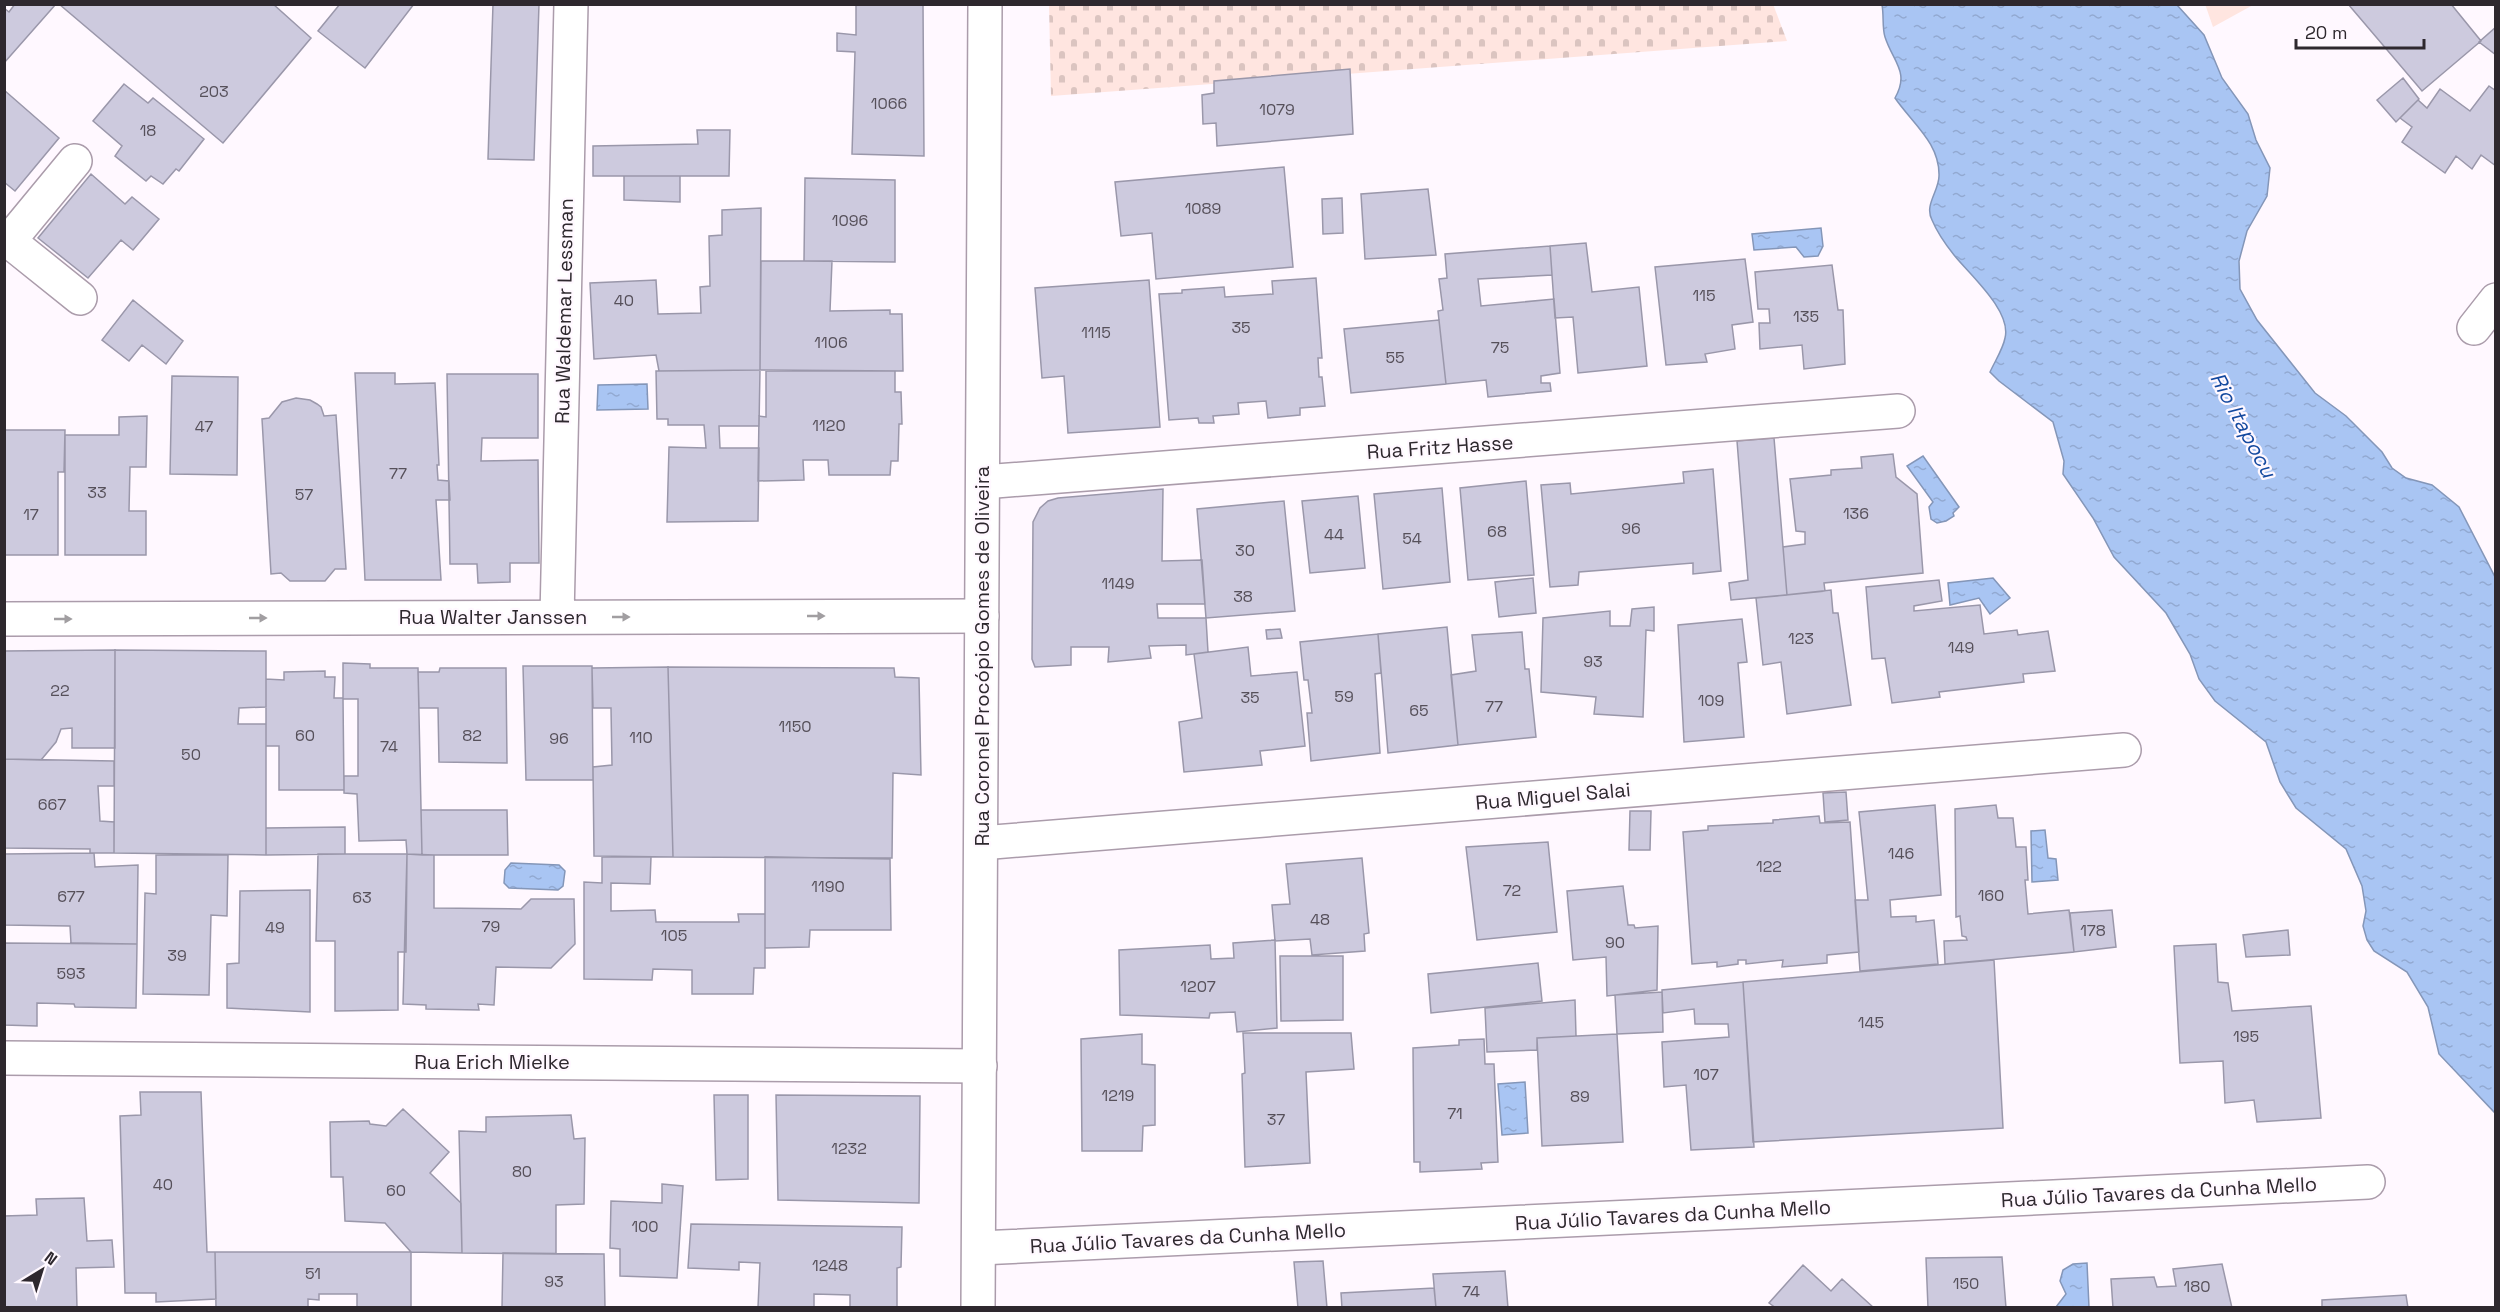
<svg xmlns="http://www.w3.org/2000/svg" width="2500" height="1312" font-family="'Space Grotesk',sans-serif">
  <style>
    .cemetery { fill: url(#cemetery-stones) }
    .pitch { fill: #ffe5e0 }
    .water { fill: url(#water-ripples); stroke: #8496b8; stroke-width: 1.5 }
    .building { fill: #cdcade; stroke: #9a97aa; stroke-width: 1.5 }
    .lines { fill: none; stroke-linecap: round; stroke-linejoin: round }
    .street-casing { stroke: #ab9cab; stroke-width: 36 }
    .secondary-casing { stroke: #ab9cab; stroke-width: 36 }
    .street { stroke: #fff; stroke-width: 33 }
    .secondary { stroke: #fff; stroke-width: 33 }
    .oneway { fill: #a19ea1 }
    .labels { text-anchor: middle; stroke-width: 4.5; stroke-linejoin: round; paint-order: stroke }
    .number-label { font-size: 16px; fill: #56505a }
    .street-label { font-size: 20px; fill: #2e282e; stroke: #fff8ff }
    .water-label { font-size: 21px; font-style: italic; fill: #14499f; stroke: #fff8ff }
  </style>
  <defs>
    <pattern id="cemetery-stones" width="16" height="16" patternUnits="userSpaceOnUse" patternTransform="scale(1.5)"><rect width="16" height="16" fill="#ffe5e0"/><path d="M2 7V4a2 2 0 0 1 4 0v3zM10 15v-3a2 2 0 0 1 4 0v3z" fill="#dbc4c0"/></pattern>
    <pattern id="water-ripples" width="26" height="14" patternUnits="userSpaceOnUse" patternTransform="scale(1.5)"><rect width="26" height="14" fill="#a9c5f3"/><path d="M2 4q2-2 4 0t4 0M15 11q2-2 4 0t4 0" fill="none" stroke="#92a9d1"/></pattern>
  </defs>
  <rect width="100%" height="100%" fill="#fff8ff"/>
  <!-- cemetery -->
  <path class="cemetery" d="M1773 4 1787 41 1051 96 1049 5Z"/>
  <!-- pitch -->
  <path class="pitch" d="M2205 4H2253V5L2213 27Z"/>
  <!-- water -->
  <path class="water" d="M1882 5H2177L2204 35 2222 78 2248 114 2256 140 2270 168 2267 196 2247 231 2239 261 2240 289 2257 320 2315 393 2346 416 2382 452 2392 468 2406 478 2432 485 2459 507 2495 577V1113L2439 1054 2428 1007 2407 972 2374 951 2367 940 2363 926 2366 911 2362 886 2346 849 2296 808 2280 782 2266 742 2215 701 2199 679 2190 654 2166 613 2114 557 2093 518 2063 474 2064 461 2053 422 1999 381 1990 372C1995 361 2003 349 2005 338 2012 311 1969 274 1954 255 1946 245 1937 232 1932 220 1924 205 1939 191 1939 176 1940 143 1912 123 1895 98 1910 72 1893 62 1885 37 1882 28 1884 15 1882 5Z
    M1821 228 1823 246 1818 256 1804 257 1796 247 1754 250 1752 234Z
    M647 384 648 409 597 410 598 385Z
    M1923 456 1959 507 1953 513 1954 516 1946 521 1937 523 1931 519 1929 507 1933 502 1907 466Z
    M1993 578 2010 598 1990 614 1979 598 1950 605 1948 583Z
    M2045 830 2048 858 2056 859 2058 880 2032 882 2031 831Z
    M511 863 559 865 565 871 563 886 558 890 509 888 504 883 505 870Z
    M1525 1082 1528 1133 1502 1135 1498 1084Z
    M2087 1263 2089 1307H2056L2066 1294 2060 1281 2063 1270 2073 1264Z"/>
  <!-- building -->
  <path class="building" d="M15 4H56L4 63V8L9 12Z
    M59 4H273L311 38 223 143Z
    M340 4H414L365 68 318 31Z
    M493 4H539L534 160 488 159Z
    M856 4H923L924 156 852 154 855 52 837 51V33L856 35Z
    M2348 4H2451L2481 41 2422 91Z
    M2496 27V55L2479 42Z
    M1350 69 1353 134 1217 146 1216 123 1203 124 1202 95 1214 93V81Z
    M2403 78 2419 99 2396 122 2377 100Z
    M124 84 148 103 153 98 204 139 179 171 176 169 163 184 151 176 146 181 115 156 122 146 93 121Z
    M2489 86 2496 91V166L2481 155 2472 169 2456 156 2445 173 2402 142 2412 127 2400 118 2418 100 2427 108 2440 89 2470 111Z
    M4 90 59 138 15 191 4 182Z
    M697 130H730L729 176H593V146L698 144Z
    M1284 167 1293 267 1156 279 1152 233 1121 236 1115 182Z
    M91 174 125 204 132 197 159 219 133 250 121 240 88 278 38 238Z
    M624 176H680V202L624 200Z
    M805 178 895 180V262L804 261Z
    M1428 189 1436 255 1365 259 1361 194Z
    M1342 198 1343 233 1323 234 1322 199Z
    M761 208 760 370 659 371 656 355 594 359 590 283 656 280 658 314 701 313 700 287 710 286 709 236 722 235V210Z
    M1586 243 1592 292 1639 287 1647 366 1578 373 1573 317 1555 318 1550 246Z
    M1550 246 1552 275 1478 279 1481 306 1554 299 1560 373 1541 376V383H1550L1551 391 1488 397 1486 380 1446 384 1438 311 1443 310 1439 279 1447 278 1445 254Z
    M1745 259 1753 322 1732 325 1735 349 1705 354 1707 362 1666 365 1655 267Z
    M761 261H832L830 311 890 310V314H902L903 371 760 370Z
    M1832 265 1838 310H1843L1845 364 1804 369 1802 345 1760 349 1759 323H1770L1769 309H1758L1755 272Z
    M1316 278 1322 358H1318L1319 377H1322L1325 406 1300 408V415L1268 418 1266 401 1238 403 1239 414 1213 416 1214 423H1199L1198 418 1169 420 1159 294 1182 293V290L1224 287 1225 297 1273 294 1272 281Z
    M1149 280 1160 427 1068 433 1064 376 1042 378 1035 288Z
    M133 300 183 341 166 364 142 345 129 361 102 340Z
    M1439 320 1446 384 1351 393 1344 329Z
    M760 370 759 426H719L720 448H759L758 521 667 522 669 447 706 448 704 425H668V419H657L656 371Z
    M766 371H895V392H901L902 424H899L898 461H891L890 475H829L828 460H803L804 480 758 481 759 416 766 417Z
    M355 373H395V384L435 383 439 465H437L438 480 449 481 450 500H436L441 580H365Z
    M447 374H538V438H482L481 461 538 460 539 563H510V582L478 583 477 564H450Z
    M172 376 238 377 237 475 170 474Z
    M172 376 238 377 237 475 170 474Z
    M296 398 310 400 317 404 321 407 324 416 336 415 346 569H335L325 581H290L281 573 271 574 262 419 269 418 282 402Z
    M147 416 146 467H130L129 511H146V555H65V435H119V417Z
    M4 430H65L64 472H58V555H4Z
    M1774 438 1787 595 1731 600 1729 583 1748 580 1737 441Z
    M1893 454 1896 477 1917 494 1923 573 1824 583 1825 591 1787 595 1783 547 1805 544V532L1796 531 1790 479 1831 475V470L1862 468 1861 457Z
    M1713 469 1721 571 1693 574V563L1579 572 1578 585 1550 587 1541 485 1570 483 1571 494 1684 483 1683 472Z
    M1526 481 1534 575 1468 580 1460 488Z
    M1442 488 1450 582 1383 589 1374 494Z
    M1163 489 1162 561 1202 560 1205 604H1157L1158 618H1206L1208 652 1186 655V645L1149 646 1151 658 1108 662 1109 647H1071V665L1035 667 1032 659 1033 522 1040 508 1048 501 1058 498Z
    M1358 496 1365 568 1310 573 1302 501Z
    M1284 501 1295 611 1206 618 1197 509Z
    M1533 578 1536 613 1499 617 1495 582Z
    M1939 580 1942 601 1914 606V611L1980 605 1984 634 2017 630 2018 635 2048 631 2055 671 2023 674 2024 682 1939 692 1940 697 1892 703 1885 658 1872 659 1866 587Z
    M1831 590 1833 613H1838L1851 705 1787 714 1781 662 1763 665 1756 598Z
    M1654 607V631L1646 630 1643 717 1594 714 1596 697 1541 692 1543 618 1610 611V626H1630L1632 609Z
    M1742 619 1747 662 1738 663 1744 737 1684 742 1678 625Z
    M1447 627 1458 745 1388 753 1378 634Z
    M1280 629 1282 638 1267 639 1266 630Z
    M1522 632 1525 669H1529L1536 737 1458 745 1451 675 1476 671 1472 635Z
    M1378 634 1381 673 1375 674 1380 753 1311 761 1307 713H1312L1308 680H1304L1300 642Z
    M1248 647 1251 676 1297 672 1305 746 1260 751 1262 765 1184 772 1179 722 1202 718 1194 654Z
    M115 650 266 651V707L239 708 238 724H266V855L114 853Z
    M115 650V748H72V728L61 729 56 742 41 760 4 759V651Z
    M343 663 370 664V668H418L422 855 407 854 406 840 359 841 357 794 344 793V776H358V699H343Z
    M523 666H592L593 780H526Z
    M668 667 894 668 895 677 919 678 921 775 893 773 892 858 673 857Z
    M668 667 673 857 594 856 593 767 612 765 611 708H593L592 668Z
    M440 668H506L507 763 439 762 438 708H419L418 672H439Z
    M325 671V677H335L334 698H343L344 790H279V746H266V679L284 680V672Z
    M4 759 114 761V786H98L100 821 114 822V853H90V849L4 848Z
    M1846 792 1848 820 1825 822 1823 793Z
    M1935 805 1941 895 1890 900 1891 917 1916 916V922L1934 920 1938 964 1860 971 1855 900H1868L1859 812Z
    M1996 805 1998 818H2013L2016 847H2026L2028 880H2025L2028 914 2069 910 2074 952 1945 964 1944 941 1967 940 1966 937 1962 936 1960 916 1956 917 1955 809Z
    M421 810H507L508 855H422Z
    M1630 811H1651L1650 850H1629Z
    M1819 816 1820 823 1850 822 1859 952 1827 955V963L1782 967 1783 960 1746 964V960H1738V964L1717 967V962L1692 964 1683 832 1708 830V826L1773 823V820Z
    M345 827V854L266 855V828Z
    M1548 842 1557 932 1477 940 1466 847Z
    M94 853 95 867 138 865 137 944 71 943 70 926 4 925V854Z
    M318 854H407L406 952H398V1010L335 1011V941H316Z
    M407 854 434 855V908L521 909 531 899H574L575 944 551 968 496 967 494 1005 478 1004 479 1010 426 1009V1005L403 1004Z
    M156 855H228L227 916 211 915 209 995 143 994 145 893 156 894Z
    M602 857H651L650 884 611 883V911L655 910 656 922H739L738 914H765V968H754L753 994H692V970L653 969 652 980 584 979V882L602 883Z
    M765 857 890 859 891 930H810L809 947 765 948Z
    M1362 858 1369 933 1364 934 1365 951 1312 955 1310 939 1275 941 1272 905 1290 904 1286 864Z
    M1623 886 1628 925H1634L1635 928 1658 926 1657 990 1607 996 1606 957 1573 960 1567 891Z
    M310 890V1012L227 1008V964L239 963 240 891Z
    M2112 910 2116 947 2074 952 2070 913Z
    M2288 930 2290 955 2246 957 2243 935Z
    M1275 940 1277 1028 1237 1032 1235 1012 1210 1013 1209 1018 1120 1015 1119 950 1210 945 1211 959 1234 958 1233 943Z
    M4 943 137 944 136 1008 75 1007 74 1004 37 1003V1026L4 1025Z
    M2216 944 2218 982 2228 983 2232 1011 2311 1006 2321 1118 2257 1122 2254 1100 2225 1103 2223 1061 2180 1063 2174 946Z
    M1280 956H1343V1020L1281 1021Z
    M1994 960 2003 1128 1753 1142 1743 982Z
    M1538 963 1542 1001 1431 1013 1428 974Z
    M1743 982 1754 1147 1691 1150 1686 1085 1664 1087 1662 1042 1729 1037 1728 1024H1695L1694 1009 1663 1013 1662 990Z
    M1662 992 1663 1032 1617 1034 1615 995Z
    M1575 1000 1576 1036 1537 1038V1050L1487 1052 1485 1008Z
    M1243 1033H1351L1354 1069 1306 1072 1310 1163 1245 1167 1242 1074 1245 1073Z
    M1142 1034V1064L1155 1065V1125L1143 1126 1142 1151H1082L1081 1039Z
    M1617 1034 1623 1142 1542 1146 1537 1038Z
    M1484 1039 1485 1064H1494L1498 1162 1481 1163 1482 1169 1420 1172V1162H1414L1413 1048 1459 1045V1040Z
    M140 1092H201L207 1252H215L216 1299 156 1302V1293H125L120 1116 141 1115Z
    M714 1095H748V1179L716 1180Z
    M776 1095 920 1096 919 1203 778 1200Z
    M403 1109 449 1152 430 1173 461 1203 462 1253 411 1252 385 1223 345 1221 343 1177H331L330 1122 369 1121 370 1124 386 1126Z
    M571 1115 574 1139 585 1138 584 1204 556 1205V1254L462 1253 459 1131 486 1132V1117Z
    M662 1184 683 1186 677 1278 620 1276V1249L610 1248 611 1201 662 1203Z
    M84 1198 87 1241 112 1240 114 1267 76 1268 77 1308H4V1216L37 1215 36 1199Z
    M691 1224 902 1227 901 1267 897 1268V1308H850V1295L814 1294V1307H758L760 1263 739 1262V1270L688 1268Z
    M215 1252H411V1308H357V1294H319V1300L308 1299V1308H216Z
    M503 1253 604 1254 605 1308H502Z
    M2002 1257 2006 1308H1928L1926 1258Z
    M1323 1261 1327 1308H1298L1294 1262Z
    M2222 1264 2232 1308H2113L2111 1279 2154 1277 2157 1287 2176 1286 2173 1269Z
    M1803 1265 1831 1291 1842 1279 1874 1308H1776L1769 1303Z
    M1505 1271 1508 1308H1436L1433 1274Z
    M1434 1288 1436 1308H1342L1341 1293Z
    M2406 1295 2408 1308H2322V1300Z"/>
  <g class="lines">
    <!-- street casing -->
    <g class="street-casing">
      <path id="street" d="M4 237 80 298
        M9 241 75 161
        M2474 328 2496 300
        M983 482 1898 411
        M557 617 571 4
        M4 619 982 616
        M981 843 2124 750
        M4 1058 980 1066
        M979 1248 2368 1182"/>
    </g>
    <!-- secondary casing -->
    <g class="secondary-casing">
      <path id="secondary" d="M978 1308 985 4"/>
    </g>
    <!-- street -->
    <use href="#street" class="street"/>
    <!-- secondary -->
    <use href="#secondary" class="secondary"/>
  </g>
  <!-- one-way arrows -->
  <defs><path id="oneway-solid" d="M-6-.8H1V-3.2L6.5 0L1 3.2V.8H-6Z" transform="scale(1.5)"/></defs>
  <g class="oneway">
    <use href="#oneway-solid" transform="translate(816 616)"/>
    <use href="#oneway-solid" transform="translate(621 617)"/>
    <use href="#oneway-solid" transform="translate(258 618)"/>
    <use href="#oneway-solid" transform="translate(63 619)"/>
  </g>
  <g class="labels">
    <!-- number labels -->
    <g class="number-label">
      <text x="214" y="97">203</text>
      <text x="889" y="109">1066</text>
      <text x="1277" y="115">1079</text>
      <text x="148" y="136">18</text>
      <text x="1203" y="214">1089</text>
      <text x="850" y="226">1096</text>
      <text x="1704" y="301">115</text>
      <text x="624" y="306">40</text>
      <text x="1806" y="322">135</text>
      <text x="1241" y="333">35</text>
      <text x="1096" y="338">1115</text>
      <text x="831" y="348">1106</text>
      <text x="1500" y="353">75</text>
      <text x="1395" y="363">55</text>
      <text x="829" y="431">1120</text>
      <text x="204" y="432">47</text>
      <text x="398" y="479">77</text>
      <text x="97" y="498">33</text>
      <text x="304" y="500">57</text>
      <text x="1856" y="519">136</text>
      <text x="31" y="520">17</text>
      <text x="1631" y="534">96</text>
      <text x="1497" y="537">68</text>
      <text x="1334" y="540">44</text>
      <text x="1412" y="544">54</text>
      <text x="1245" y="556">30</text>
      <text x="1118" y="589">1149</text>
      <text x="1243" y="602">38</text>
      <text x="1801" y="644">123</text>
      <text x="1961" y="653">149</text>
      <text x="1593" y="667">93</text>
      <text x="60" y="696">22</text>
      <text x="1344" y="702">59</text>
      <text x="1250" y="703">35</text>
      <text x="1711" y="706">109</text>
      <text x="1494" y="712">77</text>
      <text x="1419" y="716">65</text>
      <text x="795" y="732">1150</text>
      <text x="305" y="741">60</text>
      <text x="472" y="741">82</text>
      <text x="641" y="743">110</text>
      <text x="559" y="744">96</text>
      <text x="389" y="752">74</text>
      <text x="191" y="760">50</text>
      <text x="52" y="810">667</text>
      <text x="1901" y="859">146</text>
      <text x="1769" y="872">122</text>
      <text x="828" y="892">1190</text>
      <text x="1512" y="896">72</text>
      <text x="1991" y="901">160</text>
      <text x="71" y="902">677</text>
      <text x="362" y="903">63</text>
      <text x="1320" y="925">48</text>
      <text x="491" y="932">79</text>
      <text x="275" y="933">49</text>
      <text x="2093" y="936">178</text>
      <text x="674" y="941">105</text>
      <text x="1615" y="948">90</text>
      <text x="177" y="961">39</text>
      <text x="71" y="979">593</text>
      <text x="1198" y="992">1207</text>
      <text x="1871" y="1028">145</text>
      <text x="2246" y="1042">195</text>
      <text x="1706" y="1080">107</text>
      <text x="1118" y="1101">1219</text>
      <text x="1580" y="1102">89</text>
      <text x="1455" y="1119">71</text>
      <text x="1276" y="1125">37</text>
      <text x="849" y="1154">1232</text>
      <text x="522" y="1177">80</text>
      <text x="163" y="1190">40</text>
      <text x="396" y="1196">60</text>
      <text x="645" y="1232">100</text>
      <text x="830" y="1271">1248</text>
      <text x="313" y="1279">51</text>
      <text x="554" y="1287">93</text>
      <text x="1966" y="1289">150</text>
      <text x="2197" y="1292">180</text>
      <text x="1471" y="1297">74</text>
    </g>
    <!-- street labels -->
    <g class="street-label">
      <text transform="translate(564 311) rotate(-89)" y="7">Rua Waldemar Lessman</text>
      <text transform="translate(1440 447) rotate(-4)" y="7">Rua Fritz Hasse</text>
      <text x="493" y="624">Rua Walter Janssen</text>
      <text transform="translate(982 656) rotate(-90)" y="7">Rua Coronel Procópio Gomes de Oliveira</text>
      <text transform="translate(1553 796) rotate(-5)" y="7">Rua Miguel Salai</text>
      <text x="492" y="1069">Rua Erich Mielke</text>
      <text transform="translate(2159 1192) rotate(-3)" y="7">Rua Júlio Tavares da Cunha Mello</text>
      <text transform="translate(1673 1215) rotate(-3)" y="7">Rua Júlio Tavares da Cunha Mello</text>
      <text transform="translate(1188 1238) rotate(-3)" y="7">Rua Júlio Tavares da Cunha Mello</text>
    </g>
    <!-- water labels -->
    <g class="water-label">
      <text transform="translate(2243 425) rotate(62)" y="7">Rio Itapocu</text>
    </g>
  </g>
  <!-- border -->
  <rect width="2500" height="1312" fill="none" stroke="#2e282e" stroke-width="12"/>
  <!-- north arrow -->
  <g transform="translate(42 1270) rotate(38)" stroke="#fff8ff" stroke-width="4.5" paint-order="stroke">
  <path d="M0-4.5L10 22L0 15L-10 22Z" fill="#2e282e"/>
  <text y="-9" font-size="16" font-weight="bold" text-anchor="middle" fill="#2e282e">N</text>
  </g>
  <!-- scale -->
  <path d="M2296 39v9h128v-9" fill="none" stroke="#2e282e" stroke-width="3"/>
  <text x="2305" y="39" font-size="18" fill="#2e282e" stroke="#fff8ff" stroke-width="4.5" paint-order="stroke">20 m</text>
</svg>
